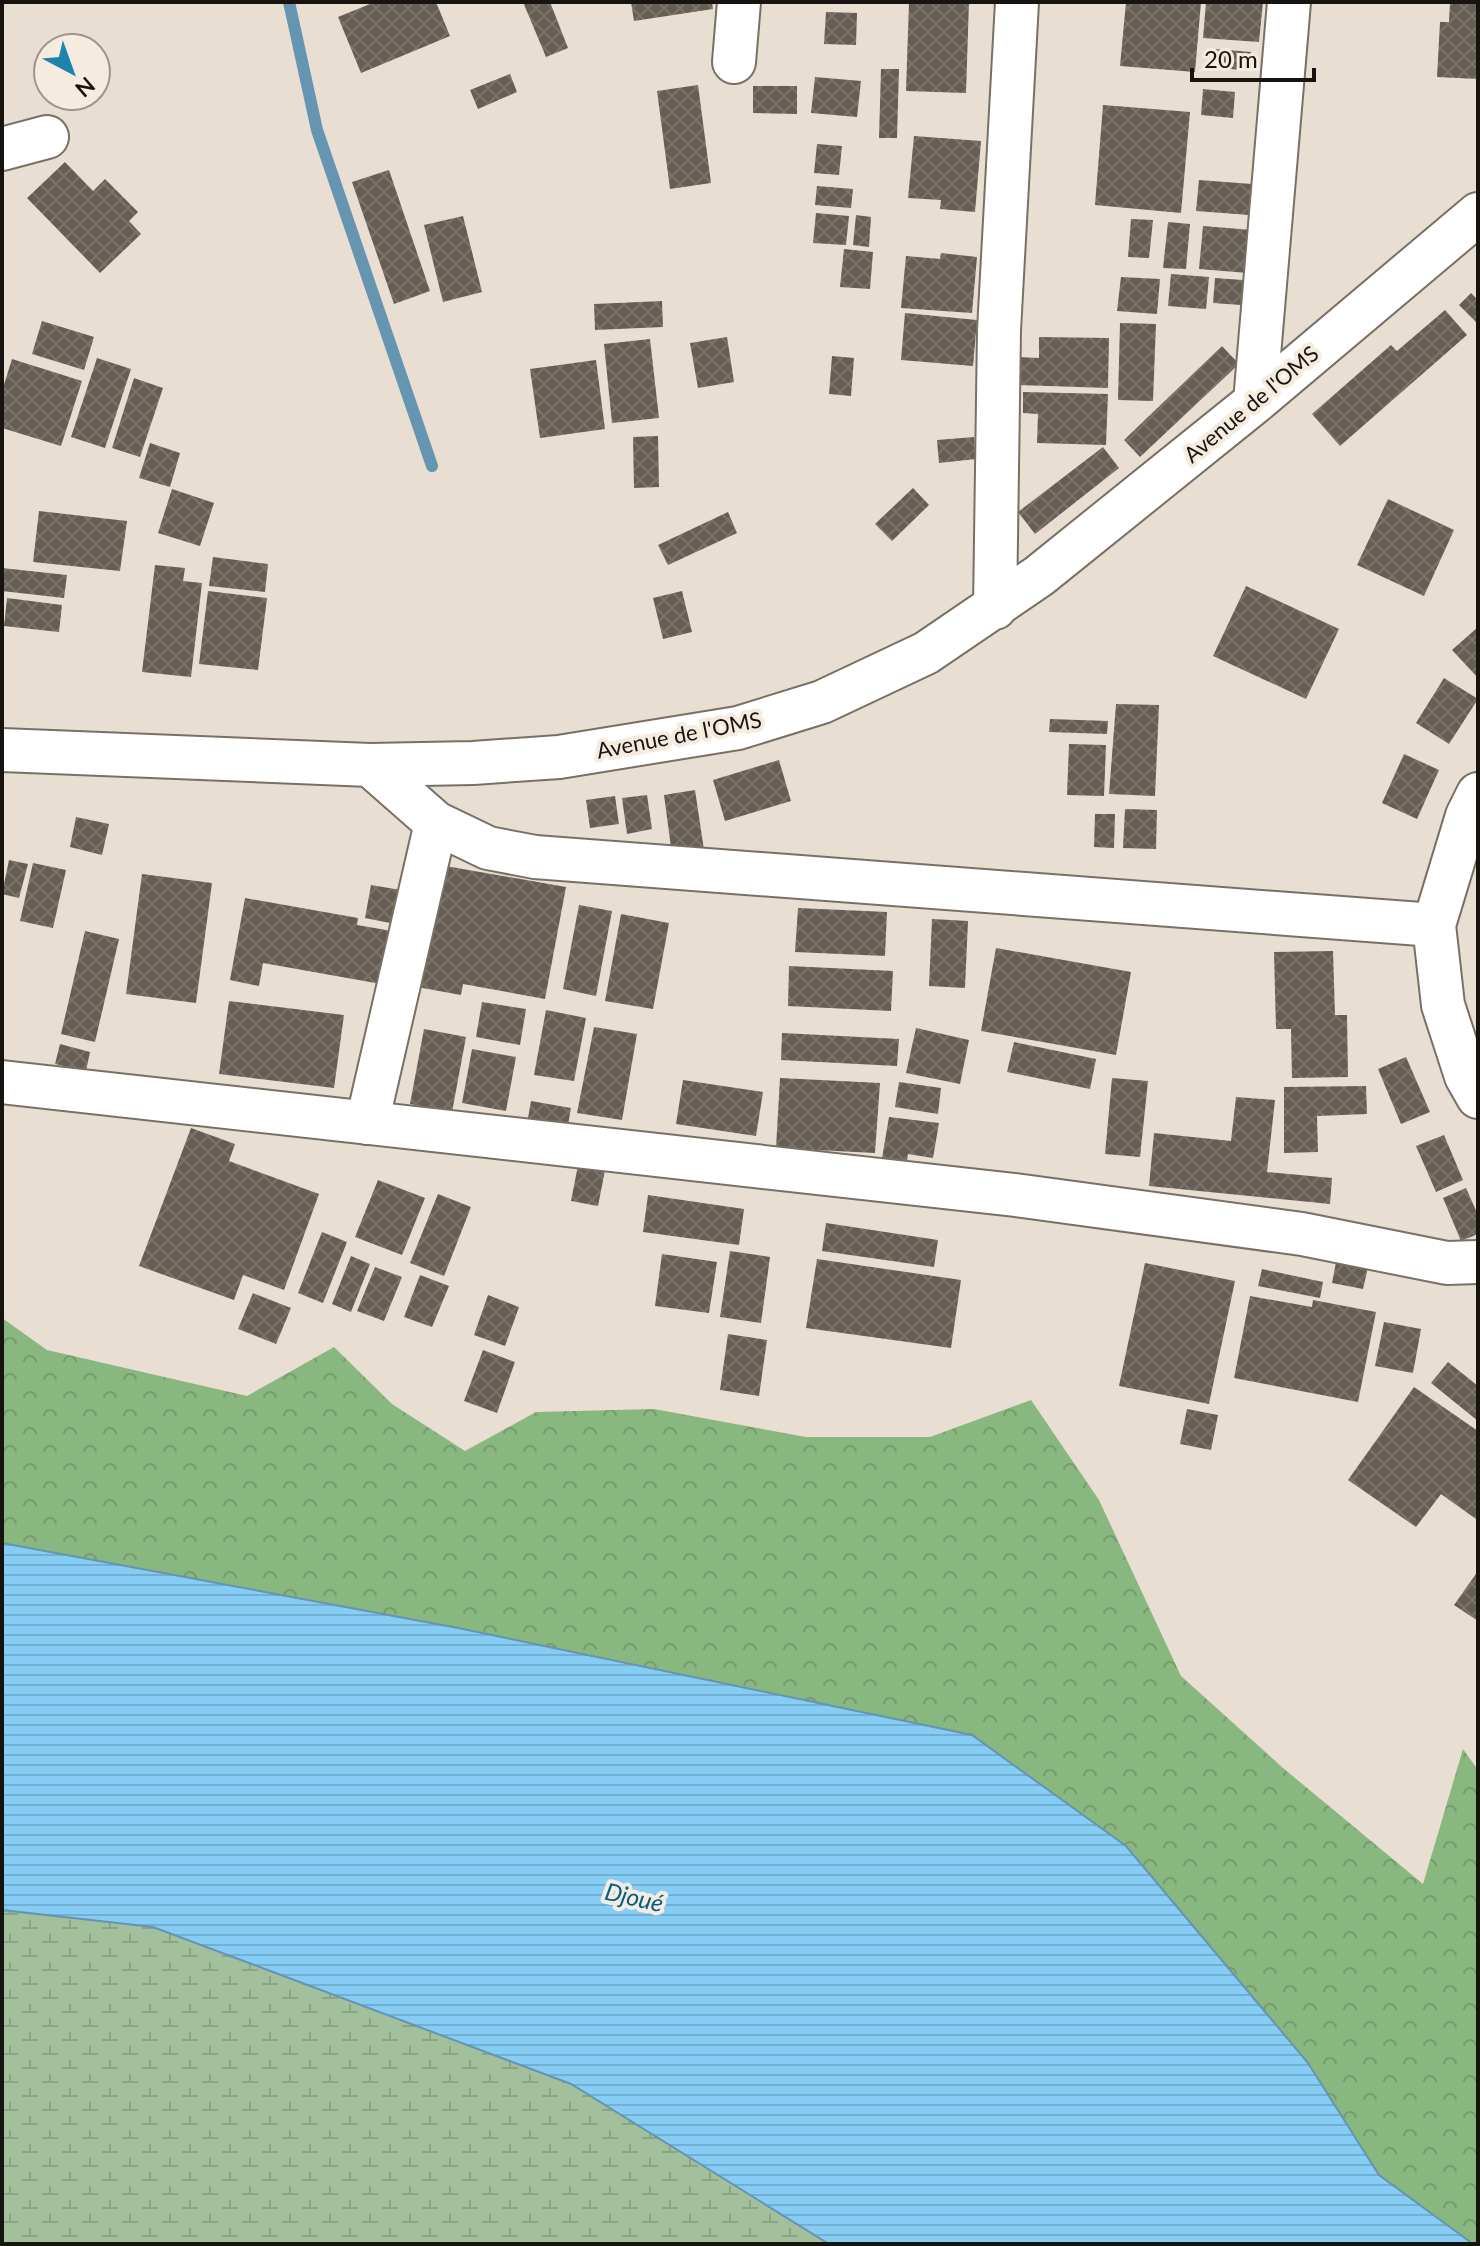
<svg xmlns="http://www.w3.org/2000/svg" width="1480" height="2246" font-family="Lato,sans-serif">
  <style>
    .forest { fill: url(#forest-crowns) }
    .wetland { fill: url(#wetland-marsh) }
    .water { fill: url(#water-rules); stroke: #6595b0; stroke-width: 2 }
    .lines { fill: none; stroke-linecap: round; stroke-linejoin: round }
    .stream { stroke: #6595b0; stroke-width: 12 }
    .building { fill: url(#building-cross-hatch) }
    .minor-casing { stroke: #797065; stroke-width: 46 }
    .minor { stroke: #fff; stroke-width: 42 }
    .labels { text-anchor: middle; stroke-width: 8; stroke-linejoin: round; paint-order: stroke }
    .street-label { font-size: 22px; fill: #17130f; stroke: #f6ebdf }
    .water-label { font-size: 24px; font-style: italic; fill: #005f85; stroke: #f6ebdf }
  </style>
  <defs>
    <pattern id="forest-crowns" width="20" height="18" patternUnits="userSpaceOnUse" patternTransform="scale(2)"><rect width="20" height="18" fill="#89b780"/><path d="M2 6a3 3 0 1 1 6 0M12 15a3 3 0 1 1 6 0" fill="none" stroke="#769c6d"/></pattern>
    <pattern id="wetland-marsh" width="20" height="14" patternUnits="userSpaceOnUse" patternTransform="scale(2)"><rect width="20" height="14" fill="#a3c09d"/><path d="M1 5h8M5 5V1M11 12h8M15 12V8" fill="none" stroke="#8ca486"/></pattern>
    <pattern id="water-rules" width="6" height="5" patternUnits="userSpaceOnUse" patternTransform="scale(2)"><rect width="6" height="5" fill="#86cdf5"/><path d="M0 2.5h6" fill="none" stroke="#73afd1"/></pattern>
    <pattern id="building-cross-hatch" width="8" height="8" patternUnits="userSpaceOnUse" patternTransform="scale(2)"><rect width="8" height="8" fill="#665d53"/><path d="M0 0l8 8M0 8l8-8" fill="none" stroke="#7b746c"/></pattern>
  </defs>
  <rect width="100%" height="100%" fill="#e9ded2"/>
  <!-- forest -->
  <path class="forest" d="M2 1318 47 1350 247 1396 334 1347 392 1404 465 1451 536 1412 654 1409 806 1437H930L1031 1400 1099 1500 1181 1676 1283 1768 1423 1884 1463 1749 1478 1770V2244H1473L1379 2175 1308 2063 1126 1846 458 1628 2 1543Z"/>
  <!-- wetland -->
  <path class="wetland" d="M2 1910 153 1927 571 2084 829 2244H2Z"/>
  <!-- water -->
  <path class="water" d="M2 1543 458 1628 972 1735 1126 1846 1308 2063 1379 2175 1473 2244H829L571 2084 153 1927 2 1910Z"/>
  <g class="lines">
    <!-- stream -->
    <path class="stream" d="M289 2 317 130 432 466"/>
  </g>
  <!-- building -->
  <path class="building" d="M375 2H436L450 36 361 73 338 17Z
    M523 2H550L568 48 546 57Z
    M631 2H712L713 9 634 21Z
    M909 2H969L966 93 906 91Z
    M1126 2H1201L1195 72 1120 66Z
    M1206 2H1263L1259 42 1203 38Z
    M1450 2H1478V79L1437 77 1440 22H1449Z
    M826 12 857 13 856 45 824 44Z
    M1216 49 1251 52 1249 71 1214 67Z
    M881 69H899L897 138H879Z
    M510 74 517 92 478 109 470 90Z
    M815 77 861 81 857 117 811 113Z
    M698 85 711 183 670 189 657 91Z
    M753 86H797V114L753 113Z
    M1203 89 1235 92 1233 118 1201 115Z
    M1103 105 1190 112 1181 213 1095 205Z
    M914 136 981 141 975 212 940 209 941 200 908 198Z
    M817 144 842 146 839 175 814 173Z
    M65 162 93 191 105 179 138 212 129 221 141 234 100 273 27 198Z
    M389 170 430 291 394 304 352 182Z
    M1199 180 1252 184 1249 215 1196 211Z
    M817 186 853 189 851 208 815 205Z
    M816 213 849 216 846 245 813 243Z
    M856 215 871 217 869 247 853 245Z
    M463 216 482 292 443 302 424 225Z
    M1131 219 1153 220 1149 258 1128 257Z
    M1168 222 1190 224 1186 269 1163 268Z
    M1203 226 1252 230 1248 273 1199 269Z
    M844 249 873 252 870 289 840 287Z
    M941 253 977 257 972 313 901 308 906 256 940 259Z
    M1171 274 1209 277 1206 309 1168 306Z
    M1121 277 1160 279 1157 314 1117 311Z
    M1215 278 1243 280 1241 305 1213 303Z
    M1471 293 1478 300V324L1459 305Z
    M662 301 663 327 595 330 594 304Z
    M1445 310 1467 335 1340 446 1312 414 1391 345 1397 351Z
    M905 313 977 320 973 366 901 360Z
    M42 321 94 337 84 370 32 354Z
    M1120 323 1156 324 1153 401 1118 400Z
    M727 337 734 382 698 388 690 343Z
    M1039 337 1109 338 1108 388 1018 385 1019 357 1039 358Z
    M650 339 659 418 612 423 604 344Z
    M1222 346 1239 364 1140 457 1124 440Z
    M832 356 854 358 851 396 829 394Z
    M97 358 131 369 105 448 71 437Z
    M12 359 82 381 61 446 2 428V391Z
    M596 360 605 429 540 438 530 369Z
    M134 378 163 388 140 457 112 448Z
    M1023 392 1108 394 1106 445 1037 443 1038 414 1023 413Z
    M658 436 659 487 634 488 633 437Z
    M974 437 976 459 939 463 937 440Z
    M150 443 180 453 170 487 139 478Z
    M1103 447 1119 468 1035 534 1018 512Z
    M913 488 929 505 892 541 875 524Z
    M172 489 214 503 200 546 158 533Z
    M1388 499 1454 530 1424 596 1357 565Z
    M39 511 127 521 120 571 33 562Z
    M728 512 737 533 668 565 658 545Z
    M213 557 268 564 265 592 209 586Z
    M155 565 185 568 183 581 202 583 191 677 142 672Z
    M2 568 67 575 64 598 2 591Z
    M1246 586 1339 629 1306 699 1213 656Z
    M208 591 267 598 258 670 199 664Z
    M682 591 692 632 663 639 653 598Z
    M7 598 62 605 59 632 4 626Z
    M1478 627V678L1452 650Z
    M1444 678 1478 699 1449 744 1416 723Z
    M1116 704 1159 705 1155 796 1109 794Z
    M1050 719 1108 721 1107 734 1049 732Z
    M1069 744 1106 745 1104 796 1067 795Z
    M1404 754 1439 770 1417 819 1382 803Z
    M779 760 791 801 725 821 713 780Z
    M695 790 704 850 672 855 664 795Z
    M647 795 652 829 627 834 622 798Z
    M615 796 619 824 590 828 586 800Z
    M1125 809 1157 810 1156 849 1123 848Z
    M1095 814H1115L1114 848 1094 847Z
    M76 817 109 824 102 855 70 847Z
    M9 860 28 864 19 898 2 894Z
    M33 863 66 870 53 928 20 921Z
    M440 865 566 887 545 999 463 984 461 995 417 987Z
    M142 874 212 883 196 1003 126 994Z
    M371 885 401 890 395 924 365 918Z
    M245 898 358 918 357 925 392 931 381 984 263 963 259 986 230 980Z
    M579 905 612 911 596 996 563 989Z
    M798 908 887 912 885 956 795 952Z
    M621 914 669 923 653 1009 605 1001Z
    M932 919 968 921 965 988 929 986Z
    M85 931 119 939 95 1042 61 1034Z
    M996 948 1131 972 1116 1055 981 1031Z
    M1333 951 1335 1015H1347L1348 1077 1292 1078 1291 1029H1276L1274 952Z
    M789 966 893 971 891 1011 788 1006Z
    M229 1001 344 1015 334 1088 219 1074Z
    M482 1002 526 1009 520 1045 476 1037Z
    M546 1010 586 1018 574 1081 534 1075Z
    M594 1027 637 1034 622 1120 577 1113Z
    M916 1028 969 1040 960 1084 906 1073Z
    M424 1029 466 1037 452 1112 410 1104Z
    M782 1033 899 1039 897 1066 781 1060Z
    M1014 1042 1096 1059 1090 1089 1007 1072Z
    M60 1044 90 1052 86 1071 55 1064Z
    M472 1049 516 1057 506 1111 462 1103Z
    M1406 1057 1430 1112 1401 1124 1378 1069Z
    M780 1078 880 1083 875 1153 776 1148Z
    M1112 1078 1148 1081 1140 1157 1105 1154Z
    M683 1080 763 1092 756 1136 676 1124Z
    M899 1082 941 1088 938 1114 895 1107Z
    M1366 1086 1367 1114 1317 1116 1318 1152 1284 1153V1087Z
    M1236 1097 1275 1100 1267 1172 1332 1178 1330 1204 1149 1186 1154 1133 1231 1141Z
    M531 1101 571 1108 568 1125 528 1118Z
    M889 1117 939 1123 933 1158 908 1154 906 1168 881 1164Z
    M191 1128 235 1144 229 1161 319 1194 284 1290 243 1275 234 1300 139 1266Z
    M1444 1135 1463 1180 1436 1192 1416 1146Z
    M580 1155 607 1160 598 1206 571 1201Z
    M378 1180 425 1198 402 1255 355 1237Z
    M1466 1188 1478 1215V1234L1461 1241 1443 1198Z
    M438 1194 471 1207 444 1276 410 1263Z
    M648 1195 744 1209 739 1245 643 1232Z
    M826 1223 938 1240 934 1267 822 1251Z
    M322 1232 347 1242 323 1303 298 1293Z
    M730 1251 770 1257 761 1323 720 1317Z
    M662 1254 717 1262 709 1313 655 1306Z
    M351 1256 370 1264 351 1312 332 1304Z
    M1337 1257 1369 1263 1363 1289 1332 1283Z
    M817 1259 961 1280 951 1348 806 1328Z
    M1145 1263 1235 1281 1209 1404 1119 1386Z
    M375 1267 402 1277 384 1321 357 1311Z
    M1262 1269 1323 1282 1320 1298 1258 1286Z
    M420 1275 449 1286 432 1327 404 1317Z
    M253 1293 291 1308 276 1344 238 1329Z
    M488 1295 519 1307 505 1346 474 1335Z
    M1250 1296 1312 1307 1313 1300 1376 1312 1358 1402 1234 1378Z
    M1384 1322 1421 1329 1413 1373 1375 1366Z
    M728 1334 767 1340 759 1396 720 1390Z
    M483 1350 515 1362 497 1413 464 1401Z
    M1448 1362 1478 1386V1421L1431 1383Z
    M1414 1387 1478 1431V1517L1476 1519 1441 1494 1416 1527 1348 1480Z
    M1187 1409 1218 1415 1211 1450 1180 1444Z
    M1478 1571V1621L1454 1605Z"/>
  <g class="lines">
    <!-- minor casing -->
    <g class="minor-casing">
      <path id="minor" d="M734 62 739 2
        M2 149 47 137
        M1255 402 1289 2
        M995 608 999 330 1017 2
        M2 750 370 765 473 763 559 757 738 728 822 702 926 653 1039 576 1255 402 1478 214
        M370 765 436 823 488 848 535 857 1434 925
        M1478 794 1467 816 1434 925 1443 1005 1466 1076 1478 1097
        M2 1082 1015 1195 1302 1234 1447 1263 1478 1262
        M367 1123 436 823"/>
    </g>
    <!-- minor -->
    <use href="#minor" class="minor"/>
  </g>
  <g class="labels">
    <!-- street labels -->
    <g class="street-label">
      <text transform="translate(1251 404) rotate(-40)" y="8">Avenue de l'OMS</text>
      <text transform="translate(679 735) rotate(-11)" y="8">Avenue de l'OMS</text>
    </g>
    <!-- water labels -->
    <g class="water-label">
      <text transform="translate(634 1898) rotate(13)" y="8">Djoué</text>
    </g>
  </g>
  <!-- border -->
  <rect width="1480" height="2246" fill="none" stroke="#17130f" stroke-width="8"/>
  <!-- north arrow -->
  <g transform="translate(72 72) rotate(139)"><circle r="38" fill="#f6ebdf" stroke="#9d958c" stroke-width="2"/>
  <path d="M0-6L14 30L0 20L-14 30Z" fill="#1d84ad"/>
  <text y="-12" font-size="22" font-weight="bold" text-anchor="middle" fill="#17130f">N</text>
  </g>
  <!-- scale -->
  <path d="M1192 68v12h122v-12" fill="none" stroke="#17130f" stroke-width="4"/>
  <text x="1204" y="68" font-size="24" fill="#17130f" stroke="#f6ebdf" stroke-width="6" paint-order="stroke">20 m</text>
</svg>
